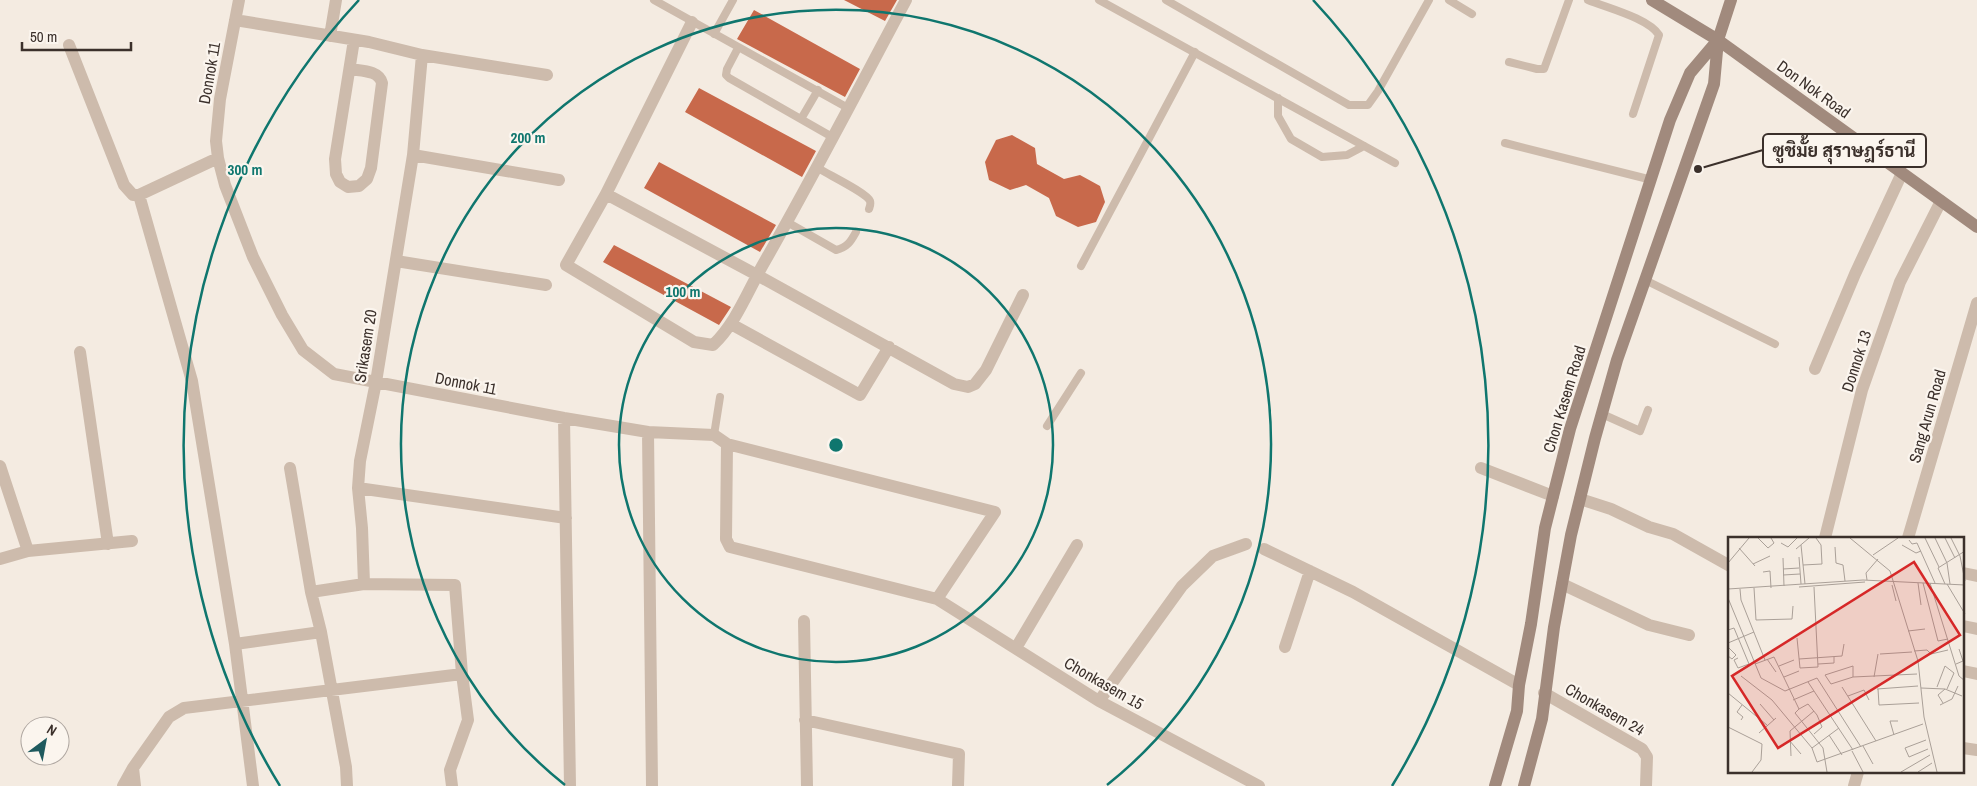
<svg xmlns="http://www.w3.org/2000/svg" width="1977" height="786" font-family="'Archivo Narrow',Sarabun,sans-serif">
  <style>
    .building { fill: #c8694b }
    .lines { fill: none; stroke-linecap: round; stroke-linejoin: round }
    .service { stroke: #cdbbac; stroke-width: 8 }
    .minor { stroke: #cdbbac; stroke-width: 12 }
    .secondary { stroke: #a18a7d; stroke-width: 12 }
    .ring { fill: none; stroke: #0f766e; stroke-width: 2.5 }
    .labels { text-anchor: middle; stroke-width: 4.5; stroke-linejoin: round; paint-order: stroke }
    .street-label { font-size: 16px; fill: #3b302b; stroke: #fbf5ee }
    .inset-road { fill: none; stroke: #aaa098; stroke-width: 1 }
    .view { fill: #d62828; fill-opacity: 0.15; stroke: #d62828; stroke-width: 2.5 }
    .inset-edge { fill: none; stroke: #3b302b; stroke-width: 2.5 }
    .centre { fill: #0f766e; stroke: #fbf5ee; stroke-width: 2.5 }
    .ring-label { font-size: 15px; text-anchor: middle; font-weight: bold; fill: #0f766e; stroke: #fbf5ee; stroke-width: 4.5; stroke-linejoin: round; paint-order: stroke }
    .leader { fill: none; stroke: #3b302b; stroke-width: 2 }
    .callout-dot { fill: #3b302b; stroke: #fbf5ee; stroke-width: 2 }
    .callout { fill: #fbf5ee; stroke: #3b302b; stroke-width: 2 }
    .callout-label { font-size: 18px; text-anchor: middle; font-weight: bold; fill: #3b302b }
  </style>
  <rect width="100%" height="100%" fill="#f4ebe1"/>
  <!-- building -->
  <path class="building" d="M844 0H897L885 21Z
    M754 10 860 69 845 97 737 39Z
    M699 88 816 151 802 177 685 112Z
    M1012 135 1035 148 1037 164 1064 179 1080 175 1100 186 1105 202 1096 222 1078 227 1056 216 1049 198 1026 185 1010 190 989 180 985 162 996 140Z
    M659 162 776 225 760 252 644 188Z
    M614 245 731 307 719 325 603 262Z"/>
  <g class="lines">
    <!-- service -->
    <path class="service" d="M654 0 848 108
      M1099 0 1395 163
      M1166 0 1349 105H1368L1378 91 1429 0
      M1449 0 1472 14
      M1588 0C1607 8 1648 18 1659 35L1633 114
      M714 34 733 0
      M738 48 727 69 726 75 729 78 834 138
      M1509 62 1537 69H1544L1569 0
      M1278 98V116L1291 139 1322 157 1347 155 1364 146
      M801 119 818 90
      M1505 143 1652 180
      M818 168C827 174 867 193 870 201 871 204 870 206 869 209
      M787 222 836 250C848 247 851 241 856 232
      M1081 266 1195 52
      M1645 280 1775 344
      M1602 414 1640 431 1648 410
      M1047 426 1081 373
      M714 435 720 397"/>
    <!-- minor -->
    <path class="minor" d="M239 0 220 99 216 141 218 158 225 185 253 257 282 315 303 350 334 374 564 418 648 432 652 786
      M235 20 369 42 422 55 413 155 376 382 360 461 358 488 362 528 364 584 311 592 321 632 346 767 347 786
      M692 22 606 194 566 265 694 342 713 345C737 322 748 290 765 261 814 175 859 88 906 0
      M330 36 336 0
      M69 45 124 185 133 195H139L218 158
      M422 55 547 75
      M350 69C361 71 379 70 382 83L371 168 367 179 359 186 348 187 340 182 336 174 335 159 354 40
      M413 155 559 180
      M606 194 757 275 954 384 968 387 975 384 986 370 1023 295
      M139 195 192 381 235 644 253 786
      M396 261 546 285
      M731 324 860 395 889 347
      M80 352 108 544
      M1815 369 1855 274 1902 173
      M564 418 570 786
      M648 432 714 435 727 444
      M727 444 995 512 937 599 730 547 726 539Z
      M0 466 28 551
      M290 468 311 592
      M1481 468 1553 496
      M358 488 566 518
      M1580 499 1611 509 1649 527 1673 534 1730 566
      M1825 538 1862 390 1900 282 1941 201
      M1908 538 1977 303
      M1264 549 1353 592 1519 685
      M0 559 28 551 132 541
      M1963 573 1977 576
      M364 584 455 585 462 674 468 720 450 770 452 786
      M1562 584 1649 625 1689 635
      M937 599 1099 701 1259 786
      M804 621 807 786
      M1963 626 1977 629
      M235 644 321 632
      M1285 647 1310 571
      M1016 648 1077 545
      M1963 671 1977 674
      M1544 693 1642 749 1647 757 1646 786
      M1099 701 1182 586 1213 556 1246 544
      M805 720 959 754 958 786
      M1963 748 1977 750
      M133 768 135 786
      M123 786 133 768 169 717 184 708 462 674
      M1854 786 1858 772"/>
    <!-- secondary -->
    <path class="secondary" d="M1652 0 1718 40 1977 227
      M1495 786 1517 711 1519 685 1531 624 1545 528 1570 429 1670 120 1690 73 1718 40
      M1524 786 1542 719 1554 627 1571 535 1595 438 1617 360 1714 84 1718 40 1731 0"/>
  </g>
  <!-- distance rings -->
  <g class="ring">
    <circle cx="836" cy="445" r="217"/>
    <path d="M565 785A435 435 0 1 1 1107 785"/>
    <path d="M280 786A652 652 0 0 1 359 0M1313 0A652 652 0 0 1 1392 786"/>
  </g>
  <g class="labels">
    <!-- street labels -->
    <g class="street-label">
      <text transform="translate(209 73) rotate(-80)" y="6">Donnok 11</text>
      <text transform="translate(1814 89) rotate(36)" y="6">Don Nok Road</text>
      <text transform="translate(365 346) rotate(-81)" y="6">Srikasem 20</text>
      <text transform="translate(1856 361) rotate(-72)" y="6">Donnok 13</text>
      <text transform="translate(466 383) rotate(11)" y="6">Donnok 11</text>
      <text transform="translate(1564 399) rotate(-73)" y="6">Chon Kasem Road</text>
      <text transform="translate(1927 416) rotate(-74)" y="6">Sang Arun Road</text>
      <text transform="translate(1104 683) rotate(30)" y="6">Chonkasem 15</text>
      <text transform="translate(1605 709) rotate(30)" y="6">Chonkasem 24</text>
    </g>
  </g>
  <!-- overview -->
  <g transform="translate(1728 537)">
    <rect width="236" height="236" fill="#f4ebe1"/>
    <path class="inset-road" d="M30 1 40 11 46 6 43 1M122 1 162 34 190 124 196 180 209 235M197 1 211 30M207 1 219 26 222 47M217 1 227 21M223 1 232 19 237 44M181 3 184 7 189 6 207 46M53 6 60 10 69 1M73 8 77 47M174 8 188 16 193 14M107 10 108 26 115 28 117 44M11 11 27 29M68 12 81 1M145 18 170 1M71 20 73 47M55 21 56 49M0 26 21 1M25 27 42 19M75 28 94 27 93 8 88 1M55 32 71 31M35 35 42 34 43 51M55 38 72 37M139 43 138 36 150 22M190 46 193 68M195 46 210 104 220 102M202 46 231 139 237 144M217 47 210 31 237 14M219 47 237 77M164 48 168 64M71 50 137 45M26 51 28 83 64 82 65 69M0 52 135 43 237 48M12 52 13 63 37 123M0 61 33 141 57 154 89 141 133 210M0 93 6 91 21 127 10 131 6 123 10 121M180 94 197 92M69 101 72 131 90 130 86 50M0 106 26 95M0 110 8 118 4 122 0 119M186 114 199 113 203 117 220 113M152 117 184 115M39 122 48 135M71 122 114 119 116 107M27 127 46 120 71 172 67 176 95 211 99 235M90 127 106 126V120M228 127 235 124 231 112M51 129 66 123M125 129V140L103 147 97 138ZM13 139 44 163 84 211 89 225 195 187M56 140 71 134M125 140 189 137M146 140 150 117M80 145 125 213M114 150 148 204M209 150 217 129 226 136 219 152M193 151 217 152 234 159M149 152 190 149M150 152 151 168 191 166M0 156 39 188M120 159 136 153 141 163M65 163 86 154M215 166 210 158 217 152M32 167 46 183M212 168 224 162 230 149M71 172 80 167 89 178 94 190 86 197M13 183 15 180 9 175 14 168M0 190 34 207 33 223 24 235M31 196 48 181M101 198 114 218M166 198 162 184H170M61 203 73 217M198 203 177 211 181 220 200 212M135 209 145 227M84 211 111 191M124 214 135 235M63 219 62 194 86 174M173 235 202 218M190 235 204 226"/>
    <path class="view" d="M186 25 232 98 50 211 4 139Z"/>
    <rect width="236" height="236" class="inset-edge"/>
  </g>
  <circle cx="836" cy="445" r="8" class="centre"/>
  <g class="ring-label">
    <text x="528" y="143">200 m</text>
    <text x="245" y="175">300 m</text>
    <text x="683" y="297">100 m</text>
  </g>
  <!-- callouts -->
  <path class="leader" d="M1698 169L1763 150"/>
  <circle class="callout-dot" cx="1698" cy="169" r="5"/>
  <rect class="callout" x="1763" y="134" width="163" height="33" rx="5"/>
  <g class="callout-label">
    <text x="1844" y="157">ซูชิมั้ย สุราษฎร์ธานี</text>
  </g>
  <!-- north arrow -->
  <g transform="translate(45 741) rotate(32)"><circle r="24" fill="#fbf5ee" stroke="#aea6a0"/>
  <path d="M0-4L9 19L0 12L-9 19Z" fill="#1f5a5e"/>
  <text y="-8" font-size="14" font-weight="bold" text-anchor="middle" fill="#3b302b">N</text>
  </g>
  <!-- scale -->
  <path d="M22 42v8h109v-8" fill="none" stroke="#3b302b" stroke-width="2.5"/>
  <text x="30" y="42" font-size="15" fill="#3b302b" stroke="#fbf5ee" stroke-width="4" paint-order="stroke">50 m</text>
</svg>
